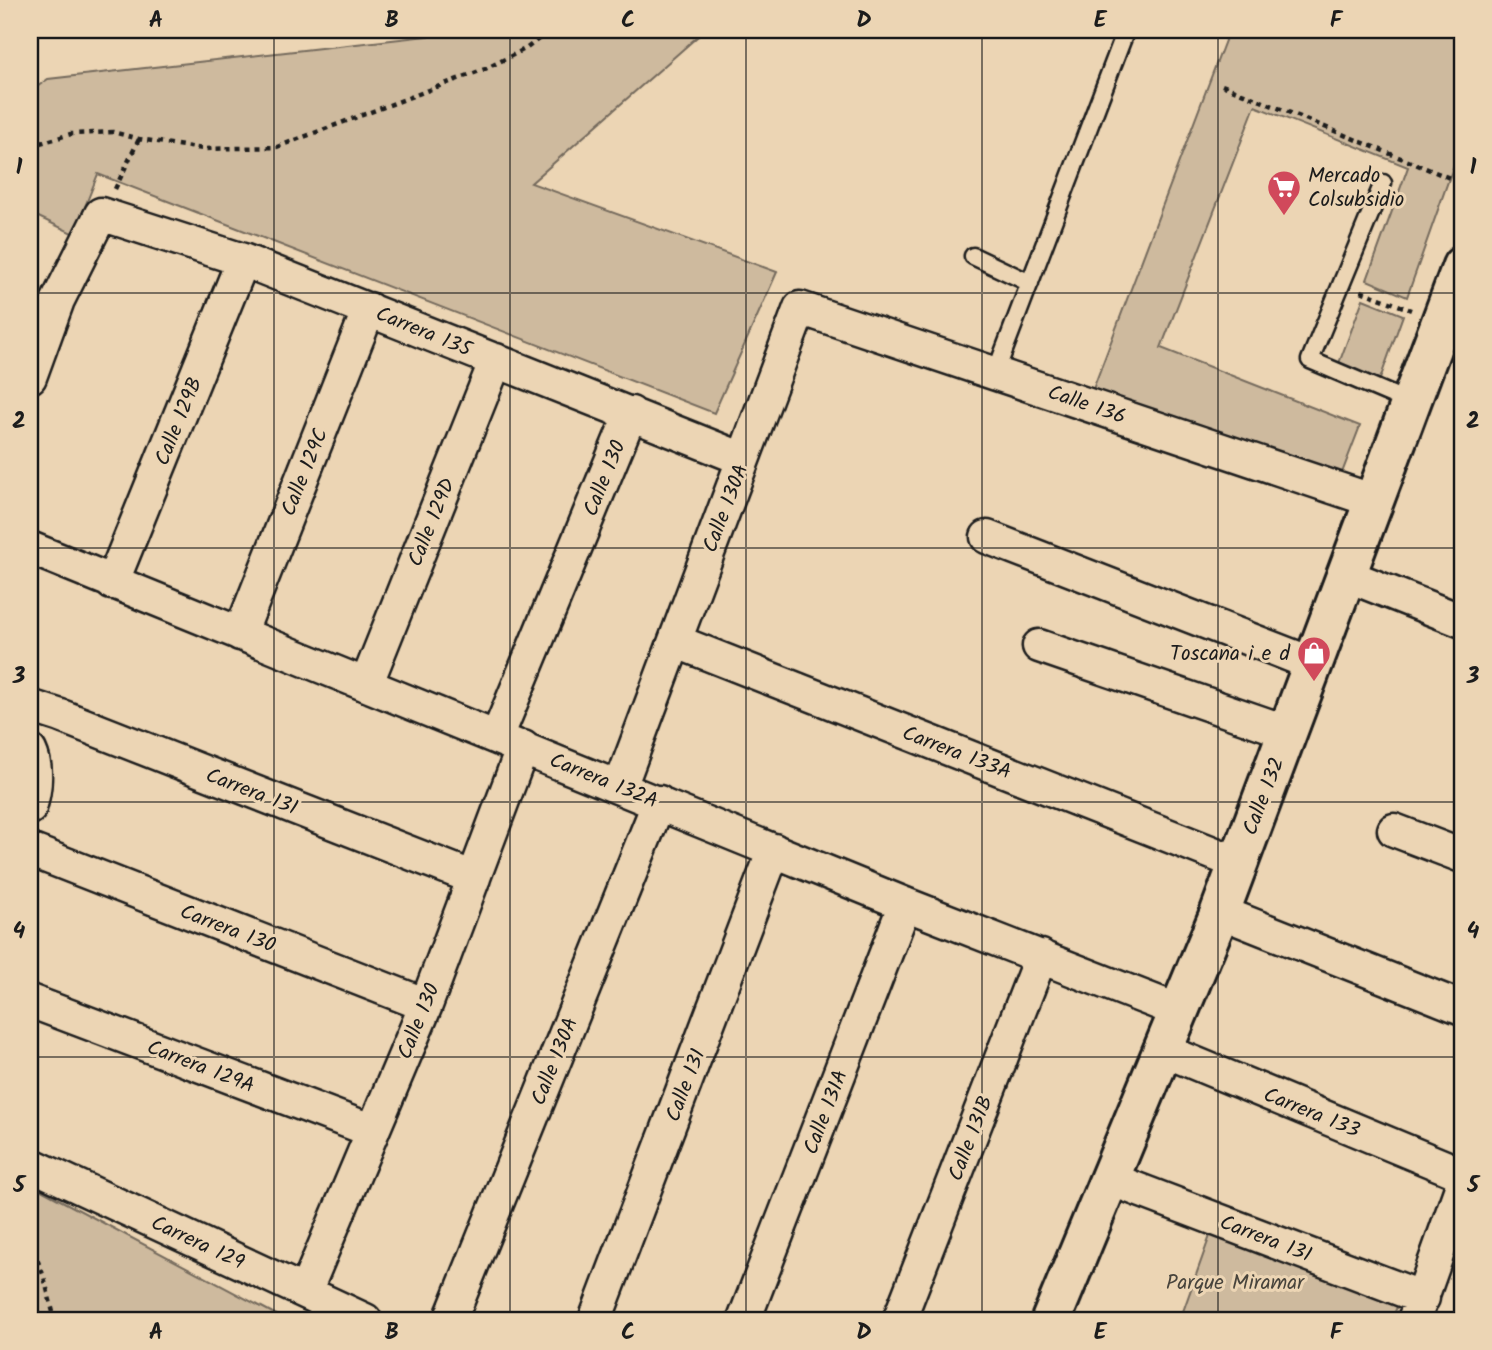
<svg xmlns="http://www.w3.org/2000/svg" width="1492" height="1350" font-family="Kalam,sans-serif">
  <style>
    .green { fill: #ceba9e; stroke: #756b5d; stroke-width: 2 }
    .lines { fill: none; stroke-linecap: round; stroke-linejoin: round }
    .lane-casing { stroke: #1c1c1c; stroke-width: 21 }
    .street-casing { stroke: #1c1c1c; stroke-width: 37 }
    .secondary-casing { stroke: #1c1c1c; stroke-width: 44 }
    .path { stroke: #1c1c1c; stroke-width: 4.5; stroke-dasharray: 5 5; stroke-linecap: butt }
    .lane { stroke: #ecd5b4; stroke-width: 16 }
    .street { stroke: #ecd5b4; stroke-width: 32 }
    .secondary { stroke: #ecd5b4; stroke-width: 38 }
    .grid { fill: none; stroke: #1c1c1c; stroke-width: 2; stroke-opacity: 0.55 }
    .labels { text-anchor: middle; stroke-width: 6; stroke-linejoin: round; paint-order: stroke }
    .poi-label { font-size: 21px; fill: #1c1c1c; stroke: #ecd5b4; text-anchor: start }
    .street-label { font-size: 21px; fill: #1c1c1c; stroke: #ecd5b4 }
    .park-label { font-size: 21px; fill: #48443c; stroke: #ecd5b4 }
    .neatline { fill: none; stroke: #1c1c1c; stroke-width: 2.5 }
    .grid-label { font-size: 23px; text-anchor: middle; font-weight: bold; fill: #1c1c1c }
  </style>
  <rect width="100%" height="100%" fill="#ecd5b4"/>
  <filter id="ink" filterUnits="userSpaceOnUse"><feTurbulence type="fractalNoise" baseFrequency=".0143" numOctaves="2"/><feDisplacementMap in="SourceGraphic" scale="14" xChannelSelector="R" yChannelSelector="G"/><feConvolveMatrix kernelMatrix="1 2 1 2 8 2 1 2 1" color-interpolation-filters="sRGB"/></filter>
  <g filter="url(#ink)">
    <!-- green -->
    <path class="green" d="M462 30H705L531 183 777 272 714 413 98 174 74 234 30 213V92L48 79 453 33Z
      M1229 30H1462V142L1407 297 1367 280 1408 167 1255 106 1161 348 1360 426 1340 478 1090 397Z
      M1363 299 1403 315 1379 382 1338 366Z
      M30 1184 286 1320H30Z
      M1211 1233 1399 1301 1392 1320H1180Z"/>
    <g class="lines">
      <!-- lane casing -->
      <g class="lane-casing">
        <path id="lane" d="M1383 183 1310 360 1411 403
          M973 256 1030 283
          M995 374 1126 30"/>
      </g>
      <!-- street casing -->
      <g class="street-casing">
        <path id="street" d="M30 377 58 300 101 214 243 260 743 459
          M987 537 1313 664
          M30 548 905 904 1179 1011
          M1346 575 1462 621
          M112 583 243 260
          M240 634 369 309
          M675 641 1238 863
          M1039 646 1288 732
          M366 685 496 360
          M30 706 61 716 474 878
          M497 737 631 413
          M30 751C38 768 35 791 30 808
          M620 787 800 308 1374 501
          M1394 830 1462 856
          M30 850 426 1005
          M1220 912 1462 1008
          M30 1001 373 1131
          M1163 1050 1462 1174
          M30 1164 365 1320
          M1110 1179 1423 1298
          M305 1292 426 1005 523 747
          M450 1320 659 802
          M595 1320 774 850
          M744 1320 905 904
          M899 1320 1041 956
          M1414 1320 1462 1185"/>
      </g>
      <!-- secondary casing -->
      <g class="secondary-casing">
        <path id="secondary" d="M1051 1320 1220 912 1462 266"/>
      </g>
      <!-- path -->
      <path class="path" d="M1222 85 1457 181
        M30 146 71 134 113 132 139 139 203 149 277 147 485 69 527 48 550 30
        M115 189 139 139
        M1361 291 1411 310
        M30 1241 44 1277 55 1320"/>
      <!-- lane -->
      <use href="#lane" class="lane"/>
      <!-- street -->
      <use href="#street" class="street"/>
      <!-- secondary -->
      <use href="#secondary" class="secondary"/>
    </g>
  </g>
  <!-- grid -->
  <path class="grid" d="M274 30V1320M510 30V1320M746 30V1320M982 30V1320M1218 30V1320M30 293H1462M30 548H1462M30 802H1462M30 1057H1462"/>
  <!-- icons -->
  <defs>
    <g id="supermarket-pin" transform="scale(1.75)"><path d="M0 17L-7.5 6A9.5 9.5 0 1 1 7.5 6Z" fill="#d1495b" stroke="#ecd5b4"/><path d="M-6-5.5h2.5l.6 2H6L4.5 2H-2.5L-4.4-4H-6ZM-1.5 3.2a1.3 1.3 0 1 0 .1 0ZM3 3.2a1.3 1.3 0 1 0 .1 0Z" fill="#fff"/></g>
    <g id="shop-pin" transform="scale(1.75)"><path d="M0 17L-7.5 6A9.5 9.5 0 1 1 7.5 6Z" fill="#d1495b" stroke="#ecd5b4"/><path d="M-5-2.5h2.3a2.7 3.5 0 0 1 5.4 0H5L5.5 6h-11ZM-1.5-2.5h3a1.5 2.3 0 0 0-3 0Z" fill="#fff"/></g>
  </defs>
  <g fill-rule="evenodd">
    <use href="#supermarket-pin" x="1284" y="187"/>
    <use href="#shop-pin" x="1314" y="653"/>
  </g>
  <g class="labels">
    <!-- poi labels -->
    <g class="poi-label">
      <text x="1308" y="182">Mercado<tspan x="1308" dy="24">Colsubsidio</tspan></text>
      <text x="1290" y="660" text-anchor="end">Toscana i e d</text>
    </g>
    <!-- street labels -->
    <g class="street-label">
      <text transform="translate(424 331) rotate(22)" y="7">Carrera 135</text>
      <text transform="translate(1087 404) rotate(19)" y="7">Calle 136</text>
      <text transform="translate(178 421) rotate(-68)" y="7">Calle 129B</text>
      <text transform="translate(304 472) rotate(-68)" y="7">Calle 129C</text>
      <text transform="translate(604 478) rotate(-68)" y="7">Calle 130</text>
      <text transform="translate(725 508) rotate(-69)" y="7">Calle 130A</text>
      <text transform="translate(431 522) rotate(-68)" y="7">Calle 129D</text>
      <text transform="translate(957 752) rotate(21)" y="7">Carrera 133A</text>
      <text transform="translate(604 780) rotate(22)" y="7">Carrera 132A</text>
      <text transform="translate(252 791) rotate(21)" y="7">Carrera 131</text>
      <text transform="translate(1263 796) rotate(-69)" y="7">Calle 132</text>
      <text transform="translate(228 928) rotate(21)" y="7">Carrera 130</text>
      <text transform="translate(418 1021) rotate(-68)" y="7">Calle 130</text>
      <text transform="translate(554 1061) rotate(-68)" y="7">Calle 130A</text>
      <text transform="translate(201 1066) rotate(21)" y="7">Carrera 129A</text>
      <text transform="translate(685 1085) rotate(-69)" y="7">Calle 131</text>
      <text transform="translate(825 1112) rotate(-69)" y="7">Calle 131A</text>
      <text transform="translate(1312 1112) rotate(22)" y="7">Carrera 133</text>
      <text transform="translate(970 1138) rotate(-69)" y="7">Calle 131B</text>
      <text transform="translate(1266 1238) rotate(21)" y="7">Carrera 131</text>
      <text transform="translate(198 1242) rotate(25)" y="7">Carrera 129</text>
    </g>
    <!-- park labels -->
    <g class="park-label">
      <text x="1235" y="1289">Parque Miramar</text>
    </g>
  </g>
  <!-- margin -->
  <rect width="1492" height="1350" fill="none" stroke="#ecd5b4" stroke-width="77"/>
  <rect x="38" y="38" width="1416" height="1274" class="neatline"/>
  <g class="grid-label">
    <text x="156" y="27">A</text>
    <text x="392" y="27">B</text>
    <text x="628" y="27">C</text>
    <text x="864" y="27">D</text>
    <text x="1100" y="27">E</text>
    <text x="1336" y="27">F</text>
    <text x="19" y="174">1</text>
    <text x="1473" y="174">1</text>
    <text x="19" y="428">2</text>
    <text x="1473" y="428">2</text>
    <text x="19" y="683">3</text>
    <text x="1473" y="683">3</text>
    <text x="19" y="938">4</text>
    <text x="1473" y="938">4</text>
    <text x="19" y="1192">5</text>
    <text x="1473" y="1192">5</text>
    <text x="156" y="1339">A</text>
    <text x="392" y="1339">B</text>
    <text x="628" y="1339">C</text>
    <text x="864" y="1339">D</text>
    <text x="1100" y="1339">E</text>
    <text x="1336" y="1339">F</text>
  </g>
</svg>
